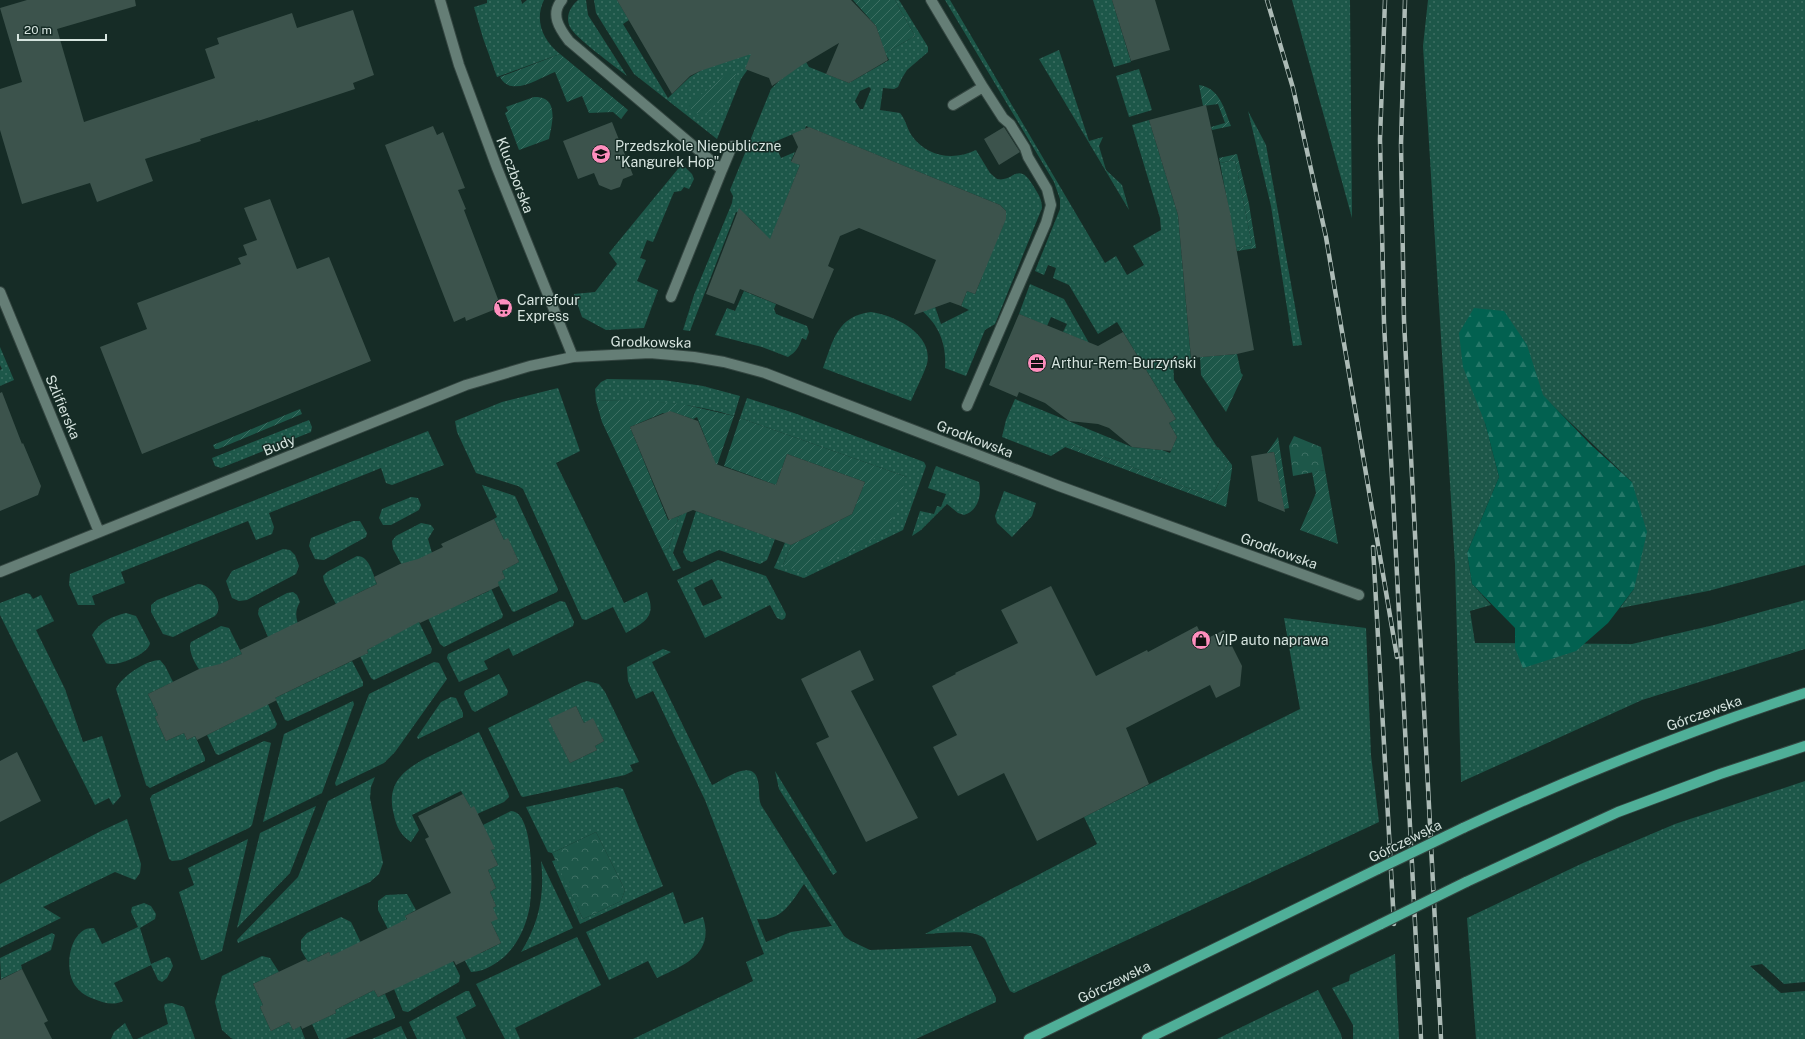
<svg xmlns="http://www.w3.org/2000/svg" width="1805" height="1039" font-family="'Public Sans',sans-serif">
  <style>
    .grass { fill: url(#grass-dots); fill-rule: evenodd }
    .forest { fill: url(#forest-firs) }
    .park { fill: url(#park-crowns) }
    .garden { fill: url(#garden-furrows) }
    .building { fill: #3c534c }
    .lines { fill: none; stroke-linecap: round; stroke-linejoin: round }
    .minor-casing { stroke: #344641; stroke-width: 12 }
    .major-casing { stroke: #344641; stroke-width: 12 }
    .minor { stroke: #657e76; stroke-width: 10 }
    .major { stroke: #4faf98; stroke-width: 10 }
    .rail-casing { stroke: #acbbb6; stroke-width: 4.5 }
    .rail { stroke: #162c26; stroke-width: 3; stroke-dasharray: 9; stroke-linecap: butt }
    .major-bridge-casing { stroke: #344641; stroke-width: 12; stroke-linecap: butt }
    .major-bridge { stroke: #4faf98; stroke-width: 10 }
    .labels { text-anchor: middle; stroke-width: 3; stroke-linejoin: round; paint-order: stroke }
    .poi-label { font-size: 14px; fill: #d6e4df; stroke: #162c26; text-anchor: start }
    .street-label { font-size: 14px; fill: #d6e4df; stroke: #162c26 }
  </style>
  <defs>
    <pattern id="grass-dots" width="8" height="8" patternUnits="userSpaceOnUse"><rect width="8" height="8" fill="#1d5749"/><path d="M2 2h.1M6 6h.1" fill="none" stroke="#3d6f63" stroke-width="1.8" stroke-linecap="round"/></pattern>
    <pattern id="forest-firs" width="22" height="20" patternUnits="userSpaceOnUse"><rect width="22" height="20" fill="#026150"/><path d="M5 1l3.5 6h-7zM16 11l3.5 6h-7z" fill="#267869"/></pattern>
    <pattern id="park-crowns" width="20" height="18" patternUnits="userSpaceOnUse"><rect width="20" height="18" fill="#1d5749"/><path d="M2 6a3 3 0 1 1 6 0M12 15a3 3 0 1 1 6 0" fill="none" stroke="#3d6f63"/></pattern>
    <pattern id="garden-furrows" width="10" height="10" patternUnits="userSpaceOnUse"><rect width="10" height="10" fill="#1d5749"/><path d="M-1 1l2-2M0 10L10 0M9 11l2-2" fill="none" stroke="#3d6f63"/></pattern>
  </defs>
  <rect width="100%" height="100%" fill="#162c26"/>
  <!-- grass -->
  <path class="grass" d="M487 0H521L522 4 527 0H544C534 20 543 41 560 54L497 77 483 38 474 7 487 3Z
    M578 0H586L588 15 627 76C616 67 574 37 570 27 565 17 570 7 578 0Z
    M594 0H617L629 20 623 24 668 98 690 77 782 22 809 67 849 83 889 60 885 53 915 36 895 0H899L928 47V52L907 70 902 78 898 87 894 89 883 88 880 110 900 113C906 120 907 129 912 136 927 157 954 161 976 150L990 173 997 179C1014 183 1018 159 1034 187 1038 194 1042 199 1042 208L995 324 985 330 966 376 945 368C947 343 938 322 917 307L921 309 935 307 941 324 969 310 961 306 967 291 975 294 982 277 974 274C985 256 1006 231 1006 211L1000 205 806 126 805 129 774 142 781 158 795 152 791 161 800 165 769 243C760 230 753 216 736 212L690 331 683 330 694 295 732 203 733 196 730 190 771 89 779 81 753 62 741 79 717 139 634 74 596 13ZM869 87 871 89 863 109H860L855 101 860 91Z
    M945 0H950L1105 263 1116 256 1127 275 1144 265 1133 246 1161 230 1160 218 1132 125 1149 120 1178 215 1191 359 1173 360 1174 380 1228 464 1212 497 1070 444 1051 456 1002 437 1006 420 1015 399 1132 447 1162 450 1170 453 1177 437 1169 423 1176 419 1117 322 1098 334 1069 285 1053 278 1056 268 1048 265 1044 275 1035 271 1060 209V199L1054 182Z
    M1093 0H1112L1131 62 1114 67Z
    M1292 0H1350L1352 218Z
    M1428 0H1805V565L1708 591 1620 608 1634 589 1632 482 1543 396 1485 423 1499 477 1467 553 1472 584 1491 605 1470 611 1475 643 1632 644 1714 625 1805 600V649L1642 700 1461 782 1455 564 1423 46Z
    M1059 50 1089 141 1103 137 1099 146 1106 170 1122 185 1129 210 1039 59Z
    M1139 69 1152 110 1129 117 1116 76Z
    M1248 111 1266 145 1302 345 1293 346 1271 206Z
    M1235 160 1252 245 1236 248 1220 163Z
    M682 164 692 174 694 179 689 189 684 187 681 191 674 192 653 242 647 240 640 258 646 260 637 281 658 290 644 328 606 330 582 317 574 294 595 292 617 264 609 253Z
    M1030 284 1064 299 1089 343 1063 332 1067 324 1051 317 1047 326 1019 314Z
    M744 291 776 304 774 309 776 314 807 326 809 332 806 340 802 338C799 347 796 352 788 357L762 347 715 335 727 308 735 311Z
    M871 312C894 315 934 334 927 364 923 376 916 389 911 401L823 368C833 341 837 316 871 312Z
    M0 347 14 380 0 386V370L2 369 0 365Z
    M607 379 663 380 703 386 740 396 734 416C689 402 643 400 596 401L595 389 601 382Z
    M558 388 580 451 556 463 624 603 647 592C657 617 645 622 626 633L613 607 586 620 582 619 523 489 518 486 476 473 457 432 455 421 502 402Z
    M747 398 794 413 924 462 926 466 903 530 804 578 774 568 787 538 791 545 783 565 907 477 740 418Z
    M309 420 312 427 311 432 221 468 215 466 212 458Z
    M428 431 444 465 392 485 386 483 381 468 269 513 274 527 272 534 256 540 248 521 121 572 125 583 92 596 95 605H78L69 585 70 574Z
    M936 466 979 482C982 495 978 511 964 515L958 513 947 504 921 530 912 536 920 511 934 514 937 506 941 507 946 494 928 488Z
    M482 485 515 496 558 589 557 592 514 612 512 611 497 582 505 578 502 571 519 562 508 539 504 540 494 519 497 517Z
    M1004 491 1036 503 1032 516 1012 537 997 523 995 516Z
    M411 497 418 498 421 505 419 510 391 525H383L379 518 382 509Z
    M696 511 775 539 767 560 760 564 719 550 692 562 687 560 683 552Z
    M687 512 673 553 681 568 673 571 663 551 669 548 679 516Z
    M353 521H360L367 533 366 537 324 560 315 559 309 546 311 538Z
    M421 523 431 525 434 529 428 539 432 553 403 567 393 549 392 541 396 536Z
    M283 549 290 550 295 555 299 566 296 574 247 600 239 601 232 598 226 581 232 571Z
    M357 556C370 556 373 575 377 584L356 594 338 608 324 581 323 576 327 572Z
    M718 560 766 576 786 614 785 618 782 620 777 618 770 605 705 638 677 580ZM712 579 722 598 703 606 694 588Z
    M198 584C212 584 225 606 215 616L173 637 163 634 151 612V605L157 600Z
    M490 586 503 615 502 618 444 647 440 644 427 616 465 602 489 591Z
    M293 592 297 595 300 602C294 612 296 619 300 630L271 644 258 614 259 608 287 593Z
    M26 593 30 594 33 599 41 595 54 621 36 630 65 689 83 742 102 736 121 796 113 805 109 798 95 805 0 615V603Z
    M560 601 565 602 574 622 573 626 513 656 509 648 484 661 488 669 459 682 447 658 448 654Z
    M126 613 136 616 150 643C149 654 116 668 106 663L92 635C99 622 113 616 126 613Z
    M1284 618 1366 628 1371 755 1379 822 1014 993 1010 991 985 939C974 928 941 934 925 934L1097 844 1084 817 1300 709Z
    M418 620 432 649 431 653 374 680 371 678 360 656 368 653 367 650Z
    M221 626 229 628 242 654 202 673C196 666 187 650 191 642Z
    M663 649 671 652 652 662 712 785C724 780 753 757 758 781 760 790 758 797 761 805L844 936 851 941 870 950 971 946 996 998V1002L916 1039H633L753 981 746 962 764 954 705 800 653 691 636 699 628 681 627 667ZM804 884 832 926 791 932 766 942 757 919C782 922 792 901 804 884Z
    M160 660 165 666 173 682 148 694 158 715 155 717 166 741 184 733 187 740 195 736 205 758V761L150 788 146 785 116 689C121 677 146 660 160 660Z
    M352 661 363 682V686L288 721 285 720 275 698Z
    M434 662 439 663 447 679 395 752 384 763 336 786 335 783 369 694Z
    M499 674 508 691 507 695 475 712 472 710 464 694 465 691Z
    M587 681 599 684 605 692 639 762 630 765 633 771 625 775 523 797 521 796 488 728 581 683ZM576 706 584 723 593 719 604 741 595 746 597 750 570 763 549 720Z
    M451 697 456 698 463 713V717L418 739 417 737 441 702Z
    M353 701 354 704 322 793 263 822 284 734Z
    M267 702 277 724 275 728 219 755 216 754 207 735 231 723Z
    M479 732 508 793 509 797 504 802 477 814 471 808 461 791 412 815 419 830 411 842C401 836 396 826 394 815 384 779 410 766 438 752 451 746 465 739 479 732Z
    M264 741 271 743 252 825 249 828 181 860 172 861 169 859 150 799 152 795Z
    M775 771 837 872 833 875 779 789Z
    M375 777 371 787 370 798 383 863 379 874 370 882 238 943 237 940 298 877 328 801Z
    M1805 781V982L1784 984 1762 964 1750 966 1781 993 1805 991V1039H1476L1467 918 1583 863 1675 824Z
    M617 787 623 789 663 886 580 924 552 861 556 860 583 919 621 901 625 890 596 832 552 853 548 852 526 807Z
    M316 806 290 873 237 928 260 833Z
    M511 811C535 811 533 894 529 910 525 930 514 952 496 963 489 968 479 972 471 972L459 950 481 953 501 943 491 922 493 908 496 906 490 892 496 888 488 870 498 865 491 850 494 849 483 825Z
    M127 819 141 864 140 873 135 880 115 872 43 907 61 918 0 948V884L101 831Z
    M248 839 222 951 203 960H201L179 892 194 885 188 868Z
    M541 861 573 928 521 952C539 924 545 894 541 861Z
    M673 892 684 924 703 917C715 955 683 965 657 978L648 961 609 980 586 932Z
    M407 894 416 910 405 916 410 926 391 935 378 910V901L386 895Z
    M144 903 151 906 156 914 155 919 140 928 151 964 167 957 170 958 173 966 167 978 162 982 158 980 151 965 114 983 123 1001C113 1006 104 1003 94 999 85 996 77 990 73 982 64 965 71 926 94 928L102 944 138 927 131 912 132 907Z
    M341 917 351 922 362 945 332 959 329 952 308 962 301 950V940L307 933Z
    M52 933 55 935 51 950 21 965 22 969 1 979 0 958Z
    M577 937 601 985 515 1028 520 1039H505L476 984Z
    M1395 954 1399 1039H1353V1025L1332 988 1349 981 1350 975Z
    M450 955 460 976 459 982 408 1012 403 1011 394 989Z
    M262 956 270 958 279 972 253 984 263 1005 260 1007 271 1031 289 1022 293 1030 300 1026 305 1039H233L231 1038 222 1030 215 1002 222 976Z
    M374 990 378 997 385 994 395 1016V1018L345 1039H319L312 1024 336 1013 335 1010Z
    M1318 990 1341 1034 1342 1039H1217Z
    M466 991H469L476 1006 456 1017 466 1039H417L409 1022Z
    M172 1003 184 1007 195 1039H137L168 1024 164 1007 165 1004Z
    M125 1023 133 1039H111L114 1032Z
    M401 1026 407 1039H372Z"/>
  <!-- forest -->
  <path class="forest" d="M1474 308 1504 311 1527 345 1543 395 1590 444 1632 482 1647 532 1634 589 1608 623 1576 651 1523 668 1515 648V628L1472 584 1467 553 1499 477 1485 423 1463 367 1459 333Z"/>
  <!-- park -->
  <path class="park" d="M1294 436 1321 447 1325 470 1293 476 1289 446Z
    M596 832 625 890 621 901 583 919 552 853Z"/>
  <!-- garden -->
  <path class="garden" d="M853 0H895L915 36 885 53 876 26Z
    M560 54 628 110 621 119 613 112 589 113 582 96 567 102 555 72C539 78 511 98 500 77Z
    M730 72 736 74 728 94 724 98 717 102 707 113 699 115 686 106Z
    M1199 85C1220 88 1224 109 1231 126L1212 130 1211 127 1225 123 1218 104 1203 106Z
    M534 97C560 96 552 124 549 139L519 150 505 113 508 111 506 107Z
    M1237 154 1249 204 1256 248 1237 251 1236 248 1252 245 1235 160 1220 163 1219 158Z
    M1237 354 1241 373 1243 375 1226 412 1201 375 1200 357Z
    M638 400 682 404 734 416 716 468 704 450 709 447 697 417 693 419 672 412 671 416 663 413 630 427 668 520 679 516 669 548 663 551 602 422 596 401Z
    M300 409 302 414 218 449H215L213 445Z
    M740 418 907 477 887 532 804 574 783 565 791 545 852 514 865 482 787 454 776 485 724 466Z
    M1278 437 1289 508 1284 509 1274 452 1267 453Z
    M1070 444 1212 497 1228 464 1217 448 1218 447 1232 465V469L1226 507 1065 447Z
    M1325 470 1338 544 1300 530 1316 493 1312 472Z"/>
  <!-- building -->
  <path class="building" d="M27 0H135L136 6 57 29 84 122 215 78 205 49 219 44 217 38 292 13 297 28 353 10 374 75 353 83 355 89 258 121V120L200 139 201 141 145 159 153 181 97 202 90 183 22 204 0 130V89L22 82 0 8Z
    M617 0H851L876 26 888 60 849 83 826 74 839 43 802 65 772 86 769 78 745 69 751 54 700 71 690 76 672 94Z
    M1112 0H1155L1170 50 1131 61Z
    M1206 105 1230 212 1254 350 1237 354 1191 358 1178 215 1149 120Z
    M612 122 633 175 623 179 620 187 611 190 599 185 594 173 578 179 563 141Z
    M433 126 437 135 443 132 465 188 458 190 466 209 464 210 501 307 466 321 465 317 454 322 385 145Z
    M809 127 1000 205 1006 211V219L975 294 967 291 961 306 950 302 914 315 936 260 859 228 840 236 828 266 834 269 813 319 740 289 734 304 706 294 739 208 770 239 800 165 791 162 798 147 792 134Z
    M1004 127 1020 152 999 165 984 139Z
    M270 199 297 269 329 257 371 361 142 454 100 347 147 329 137 303 241 264 238 258 247 255 243 245 257 240 244 208Z
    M1019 314 1098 346 1123 332 1176 419 1169 423 1177 437 1171 451 1132 447 1109 428 1098 424 1069 421 1045 403 1019 392 1017 397 989 385Z
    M2 392 22 444 23 443 41 486 38 495 0 511V393Z
    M670 411 698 421 716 464 776 485 787 454 865 482 852 514 791 545 693 510 669 520 630 427Z
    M1274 452 1285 512 1258 501 1251 456Z
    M494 519 504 540 508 538 519 562 502 571 505 578 498 582 499 586 420 623 419 622 367 650 368 653 275 698 277 700 197 740 195 736 187 740 184 733 166 741 155 717 158 715 148 694 199 669 220 664 242 654 240 650 377 584 374 577 400 564 418 559 443 547 441 544Z
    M1051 586 1096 676 1147 650 1148 652 1197 626 1204 640 1224 630 1242 666 1240 686 1216 698 1210 685 1126 728 1149 784 1037 841 1004 773 958 796 933 747 957 735 932 686 956 674 955 673 1018 643 1001 610Z
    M860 650 874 680 851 691 918 818 866 842 816 743 829 737 801 679Z
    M576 706 584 723 593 718 604 741 595 746 597 750 570 763 548 719Z
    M17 752 41 801 0 822V761Z
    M463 794 471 808 474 806 495 849 491 850 498 865 488 870 496 888 490 892 496 906 493 908 498 919 491 922 501 943 456 965 454 961 378 997 374 990 335 1010 336 1013 302 1029 301 1026 293 1030 289 1022 271 1031 260 1007 263 1005 253 984 306 959 308 962 329 952 331 956 407 919 405 916 451 893 425 839 429 837 418 816Z
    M22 969 48 1021 44 1023 52 1039H0V980Z"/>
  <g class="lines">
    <!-- minor casing -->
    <g class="minor-casing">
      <path id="minor" d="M440 0 459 65 497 168 573 357
        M562 0C550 14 559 28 569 41L722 170 671 297
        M931 0 983 87 953 105
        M722 170 732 146
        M0 292 99 532
        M967 406 1046 223 1051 205 1047 189 1028 157 1025 148 1010 124 1003 118 983 87
        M0 572 466 385 530 366 573 357 650 353 694 357 724 362 765 373 1059 486 1359 595"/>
    </g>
    <!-- major casing -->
    <g class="major-casing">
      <path id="major" d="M1463 828C1575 776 1688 731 1805 693
        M1466 882 1618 812 1720 774 1805 746
        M1029 1039 1378 869
        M1147 1039 1381 924"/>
    </g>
    <!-- minor -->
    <use href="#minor" class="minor"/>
    <!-- major -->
    <use href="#major" class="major"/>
    <!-- rail casing -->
    <g class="rail-casing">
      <path id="rail" d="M1267 0 1293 88 1326 237 1397 657
        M1385 0 1380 139 1384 323 1421 1039
        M1405 0 1401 145 1404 321 1441 1039
        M1373 547 1394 924"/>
    </g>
    <!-- rail -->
    <use href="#rail" class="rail"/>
    <!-- major-bridge casing -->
    <g class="major-bridge-casing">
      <path id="major-bridge" d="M1378 869 1463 828
        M1381 924 1466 882"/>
    </g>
    <!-- major-bridge -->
    <use href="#major-bridge" class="major-bridge"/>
  </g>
  <!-- icons -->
  <defs>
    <g id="school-disc" transform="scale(1)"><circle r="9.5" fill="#fe8ebd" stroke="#162c26"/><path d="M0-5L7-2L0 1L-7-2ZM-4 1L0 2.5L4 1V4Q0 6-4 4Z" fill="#111"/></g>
    <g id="supermarket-disc" transform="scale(1)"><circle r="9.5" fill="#fe8ebd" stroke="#162c26"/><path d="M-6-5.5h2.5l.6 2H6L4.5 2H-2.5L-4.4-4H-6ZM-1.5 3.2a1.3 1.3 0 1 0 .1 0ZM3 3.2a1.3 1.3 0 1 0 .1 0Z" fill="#111"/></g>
    <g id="office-disc" transform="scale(1)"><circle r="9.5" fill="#fe8ebd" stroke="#162c26"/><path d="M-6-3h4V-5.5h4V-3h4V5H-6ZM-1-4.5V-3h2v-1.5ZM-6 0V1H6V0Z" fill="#111"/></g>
    <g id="shop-disc" transform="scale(1)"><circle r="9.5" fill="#fe8ebd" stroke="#162c26"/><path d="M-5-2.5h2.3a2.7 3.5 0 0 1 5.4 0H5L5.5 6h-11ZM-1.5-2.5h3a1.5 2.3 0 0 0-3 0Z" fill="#111"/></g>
  </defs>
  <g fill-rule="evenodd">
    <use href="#school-disc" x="601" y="154"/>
    <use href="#supermarket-disc" x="503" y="308"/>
    <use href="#office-disc" x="1037" y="363"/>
    <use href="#shop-disc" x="1201" y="640"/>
  </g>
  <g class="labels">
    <!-- poi labels -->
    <g class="poi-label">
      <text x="615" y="151">Przedszkole Niepubliczne<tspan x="615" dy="16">"Kangurek Hop"</tspan></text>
      <text x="517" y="305">Carrefour<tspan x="517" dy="16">Express</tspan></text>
      <text x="1051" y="368">Arthur-Rem-Burzyński</text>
      <text x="1215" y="645">VIP auto naprawa</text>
    </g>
    <!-- street labels -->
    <g class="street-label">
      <text transform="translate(515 175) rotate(69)" y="5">Kluczborska</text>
      <text transform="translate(651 342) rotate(1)" y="5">Grodkowska</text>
      <text transform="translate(63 407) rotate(67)" y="5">Szlifierska</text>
      <text transform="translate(975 439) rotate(21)" y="5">Grodkowska</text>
      <text transform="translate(279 445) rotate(-22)" y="5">Budy</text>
      <text transform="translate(1279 551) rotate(20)" y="5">Grodkowska</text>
      <text transform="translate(1704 713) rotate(-20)" y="5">Górczewska</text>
      <text transform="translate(1405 841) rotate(-26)" y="5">Górczewska</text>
      <text transform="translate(1114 982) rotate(-26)" y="5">Górczewska</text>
    </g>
  </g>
  <!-- scale -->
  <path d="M18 34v6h88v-6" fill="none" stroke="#d6e4df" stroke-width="2"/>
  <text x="24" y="34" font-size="12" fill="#d6e4df" stroke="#162c26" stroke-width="3" paint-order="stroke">20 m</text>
</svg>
